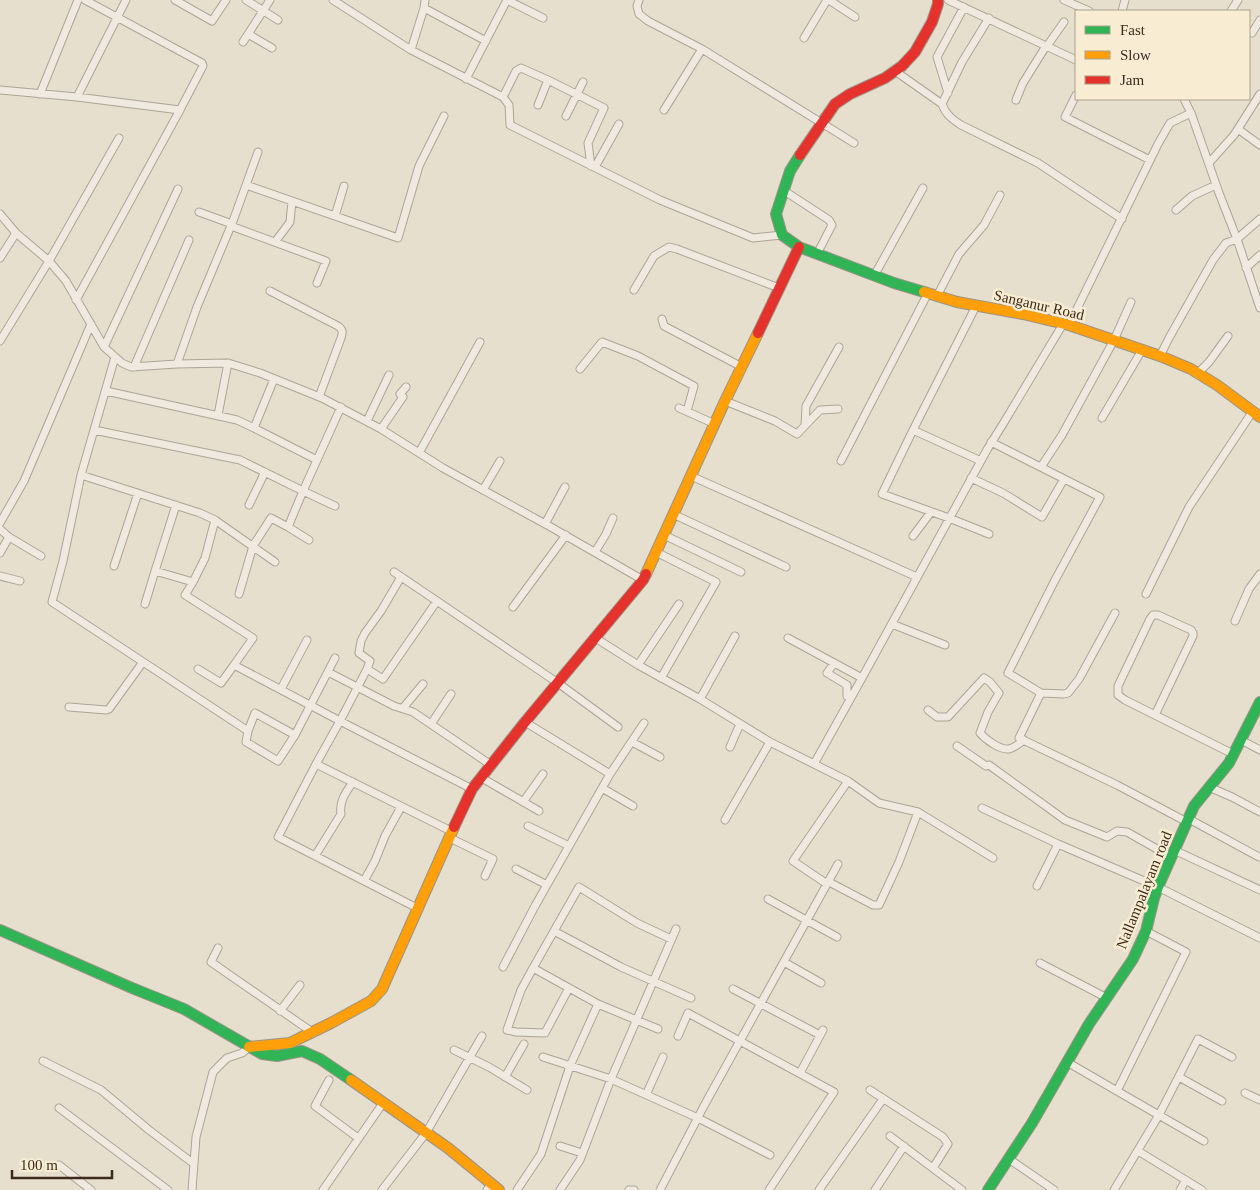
<svg xmlns="http://www.w3.org/2000/svg" width="1260" height="1190" font-family="Georgia,serif">
  <style>
    .lines { fill: none; stroke-linecap: round; stroke-linejoin: round }
    .street-casing { stroke: #aca496; stroke-width: 9 }
    .fast-casing { stroke: #9c9386; stroke-width: 12 }
    .slow-casing { stroke: #9c9386; stroke-width: 12 }
    .jam-casing { stroke: #9c9386; stroke-width: 12 }
    .street { stroke: #efe9df; stroke-width: 7 }
    .fast { stroke: #30b455; stroke-width: 10 }
    .slow { stroke: #ff9f0a; stroke-width: 10 }
    .jam { stroke: #e5322d; stroke-width: 10 }
    .labels { text-anchor: middle; stroke-width: 5; stroke-linejoin: round; paint-order: stroke }
    .street-label { font-size: 15px; fill: #3c2b1d; stroke: #f8edd2 }
  </style>
  <rect width="100%" height="100%" fill="#e7dfcd"/>
  <g class="lines">
    <!-- street casing -->
    <g class="street-casing">
      <path id="street" d="M175 0 212 21 226 0
        M246 0 278 20
        M333 0 411 50 503 97 509 105 510 125 660 200 753 238 782 235
        M639 0 637 6 639 14 648 21 702 49
        M829 0 855 17
        M948 0 1076 60
        M1064 0 1089 11
        M424 8 486 41
        M1122 11 1125 0
        M1231 11 1238 0
        M1252 33 1260 20
        M248 34 272 48
        M804 38 827 0
        M243 42 270 0
        M1047 46 1064 22
        M411 50 424 8 425 0
        M895 71 942 104C946 115 952 119 961 125L1038 163 1122 219
        M466 79 507 0 543 18
        M0 90 77 97 180 110 203 66 202 63 85 0
        M948 93 937 57 964 7
        M40 94 78 0
        M1076 95 1065 117 1150 160
        M77 97 126 0
        M503 97 516 71 521 68 548 80
        M1184 99 1191 113 1219 193 1237 239 1260 308
        M1016 100 1023 83 1046 46
        M942 104 962 62 989 18
        M538 105 548 80 604 108 588 143 591 166
        M664 110 702 49 854 143
        M566 116 583 82
        M1238 129 1260 145
        M1209 163 1234 135 1260 94
        M595 167 619 124
        M246 185 398 238 419 166 444 116
        M783 190 829 220 832 225 817 254
        M1176 210 1192 196 1216 185
        M199 212 232 224
        M0 214 16 233 49 261 66 281 104 347 122 363 131 367 177 364 228 363 260 373 322 398 381 429 443 468 549 526 643 580
        M335 216 344 186
        M231 226 326 261 317 283
        M275 242 290 222 292 201
        M0 258 16 233
        M1246 268 1260 255
        M874 276 923 188
        M634 290 654 256 669 247 677 249 779 288
        M270 291 338 326C343 330 343 332 341 338L319 397
        M937 296 959 254 984 225 1000 195
        M76 300 180 110
        M976 306 913 430 981 461
        M662 319 664 326 742 367
        M1069 325 1158 144 1170 123 1191 113
        M0 341 49 261 119 138
        M104 347 178 189
        M1160 356 1169 338 1213 260 1226 243 1237 239 1260 219
        M115 357 81 475 63 561 52 602 248 731
        M177 364 197 307 233 221 258 152
        M134 367 189 240
        M580 369 602 342 638 356 694 386 687 411
        M1197 374 1209 362 1228 336
        M106 391 237 420 254 428 274 379
        M725 401 775 421 797 434 820 410 838 409
        M679 408 715 424
        M218 415 228 363
        M1102 418 1142 350
        M367 421 389 375
        M805 425 806 406 839 347
        M254 428 317 460
        M381 429 403 397 400 394 406 387
        M94 430 240 460 303 491 288 527 271 518 253 546 239 594
        M913 430 882 494 949 518 989 534
        M991 442 1100 497 1054 582 1008 673 1041 693 1019 738 1117 785 1187 822
        M419 453 480 342
        M841 461 928 293
        M1041 467 1062 435 1114 340 1131 302
        M81 475 200 513 215 520 205 558 193 582 185 595 253 638 234 665 340 721 367 669 383 679 437 601
        M691 476 917 577
        M971 478 1003 493 1042 517 1064 479
        M483 490 500 461
        M176 505 155 571 193 582
        M249 505 265 472
        M335 506 303 491 341 407
        M673 514 786 567
        M215 520 275 562
        M0 523 24 481 91 324
        M545 524 565 487
        M288 527 309 540
        M0 529 9 537 0 553
        M664 535 741 572
        M913 536 931 512
        M9 537 41 556
        M595 552 606 534 613 518
        M656 552 716 582 661 678
        M114 566 138 493
        M394 572 558 683 618 727
        M0 576 20 581
        M1146 594 1189 507 1253 411
        M145 604 155 571
        M513 607 566 535
        M1235 621 1249 589 1260 574
        M892 624 945 645
        M594 637 638 665 700 699 770 742 848 781 793 861 827 884
        M788 638 862 678 988 448 1003 424 1063 324
        M834 663 827 673 847 685V696
        M638 665 679 604
        M198 669 221 683 234 665
        M367 669 370 661 359 653 361 641 365 633 381 611 401 577
        M328 672 394 706 413 712 491 765
        M281 689 307 640
        M1041 693 1064 694 1068 693 1079 679 1115 613
        M700 699 735 636
        M69 707 106 710 109 709 143 662
        M403 708 423 684
        M928 710 937 717H948L984 678 990 682 999 693 988 712 980 733C986 740 1000 750 1009 749 1014 748 1020 743 1024 740
        M1155 715 1193 636V633L1191 630 1158 615H1153L1150 619 1118 686V695L1125 700 1233 754
        M525 722 610 774 644 723
        M431 724 451 694
        M295 735 255 713 248 731 246 742 278 761 295 735 335 658
        M1241 740 1260 750
        M632 742 660 757
        M957 746 986 766 989 765 1065 820 1107 837 1117 831 1127 832 1171 857
        M730 747 740 724
        M316 764 453 832
        M814 764 862 678
        M482 778 539 811
        M848 781 879 803 918 812 993 858
        M1209 787 1232 797 1260 812
        M602 788 633 806
        M523 802 543 774
        M982 808 1058 844
        M1189 819 1259 857
        M725 820 770 742
        M528 826 569 846
        M450 838 493 859 485 876
        M1174 850 1260 890
        M315 856 341 814C339 801 346 792 353 782
        M516 869 547 885
        M364 881 375 861 385 836 401 807
        M829 882 873 905H879L899 862 918 812
        M1037 886 1058 844 1158 887 1260 938
        M768 899 837 937
        M419 909 278 837 316 764 340 721 472 789
        M676 929 611 1079 698 1118 770 1155
        M554 931 621 967 691 998
        M1146 931 1186 952 1117 1091 1204 1141
        M218 948 211 962 312 1032
        M784 962 821 983
        M1040 963 1107 998
        M503 967 535 906 610 774
        M533 968 521 990 507 1030 516 1032 545 1033 569 988
        M733 989 820 1035
        M280 1011 300 985
        M658 1029 598 1004 533 968 579 887 637 923 671 939
        M678 1036 688 1013 834 1092 769 1190
        M454 1050 489 1067 527 1090
        M543 1057 611 1079 580 1160 560 1190
        M43 1061 101 1090 149 1130 194 1164
        M1067 1062 1117 1091
        M800 1073 823 1030
        M505 1077 524 1044
        M1179 1077 1222 1101
        M329 1080 315 1106 358 1138
        M870 1090 943 1137 948 1144 933 1168
        M1245 1093 1260 1100
        M646 1095 663 1057
        M59 1108 168 1190
        M890 1136 962 1190
        M560 1146 582 1153
        M1138 1151 1202 1190
        M1009 1159 1054 1190
        M59 1165 91 1190
        M192 1190 196 1137 213 1072 227 1058 242 1053 249 1047
        M323 1190 383 1103
        M382 1190 426 1133 482 1036
        M487 1190 491 1184
        M517 1190 541 1154 570 1066 598 1004
        M629 1190H634
        M660 1190 705 1104 838 864
        M819 1190 883 1099
        M875 1190 904 1146
        M1114 1190 1159 1115 1198 1039 1232 1057
        M1180 1190 1186 1180"/>
    </g>
    <!-- fast casing -->
    <g class="fast-casing">
      <path id="fast" d="M800 155 790 171 776 214 782 235 799 247 894 283 924 292
        M0 930 132 988 184 1009 262 1054 277 1056 302 1051 320 1059 351 1080
        M988 1190 1032 1123 1089 1024 1133 959 1146 931 1154 898 1158 887 1194 806 1229 763 1260 702"/>
    </g>
    <!-- slow casing -->
    <g class="slow-casing">
      <path id="slow" d="M924 292 957 302 1023 314 1069 325 1160 356 1191 369 1217 385 1260 417
        M646 574 725 401 758 333
        M249 1047 290 1043 331 1023 371 1001 382 989 454 827
        M351 1080 448 1148 499 1190"/>
    </g>
    <!-- jam casing -->
    <g class="jam-casing">
      <path id="jam" d="M800 155 835 104 850 94 885 78 902 66 915 52 932 22 938 4V0
        M758 333 799 247
        M454 827 472 789 525 722 643 580 646 574"/>
    </g>
    <!-- street -->
    <use href="#street" class="street"/>
    <!-- fast -->
    <use href="#fast" class="fast"/>
    <!-- slow -->
    <use href="#slow" class="slow"/>
    <!-- jam -->
    <use href="#jam" class="jam"/>
  </g>
  <g class="labels">
    <!-- street labels -->
    <g class="street-label">
      <text transform="translate(1039 305) rotate(13)" y="5">Sanganur Road</text>
      <text transform="translate(1144 890) rotate(-68)" y="5">Nallampalayam road</text>
    </g>
  </g>
  <!-- legend -->
  <rect x="1075" y="10" width="175" height="90" fill="#f8edd2" stroke="#ad9f8a"/>
  <rect x="1085" y="26" width="25" height="8" fill="#30b455" stroke="#ad9f8a"/>
  <text x="1120" y="35" font-size="15" fill="#3c2b1d">Fast</text>
  <rect x="1085" y="51" width="25" height="8" fill="#ff9f0a" stroke="#ad9f8a"/>
  <text x="1120" y="60" font-size="15" fill="#3c2b1d">Slow</text>
  <rect x="1085" y="76" width="25" height="8" fill="#e5322d" stroke="#ad9f8a"/>
  <text x="1120" y="85" font-size="15" fill="#3c2b1d">Jam</text>
  <!-- scale -->
  <path d="M12 1170v8h100v-8" fill="none" stroke="#3c2b1d" stroke-width="2.5"/>
  <text x="20" y="1170" font-size="15" fill="#3c2b1d" stroke="#f8edd2" stroke-width="4" paint-order="stroke">100 m</text>
</svg>
